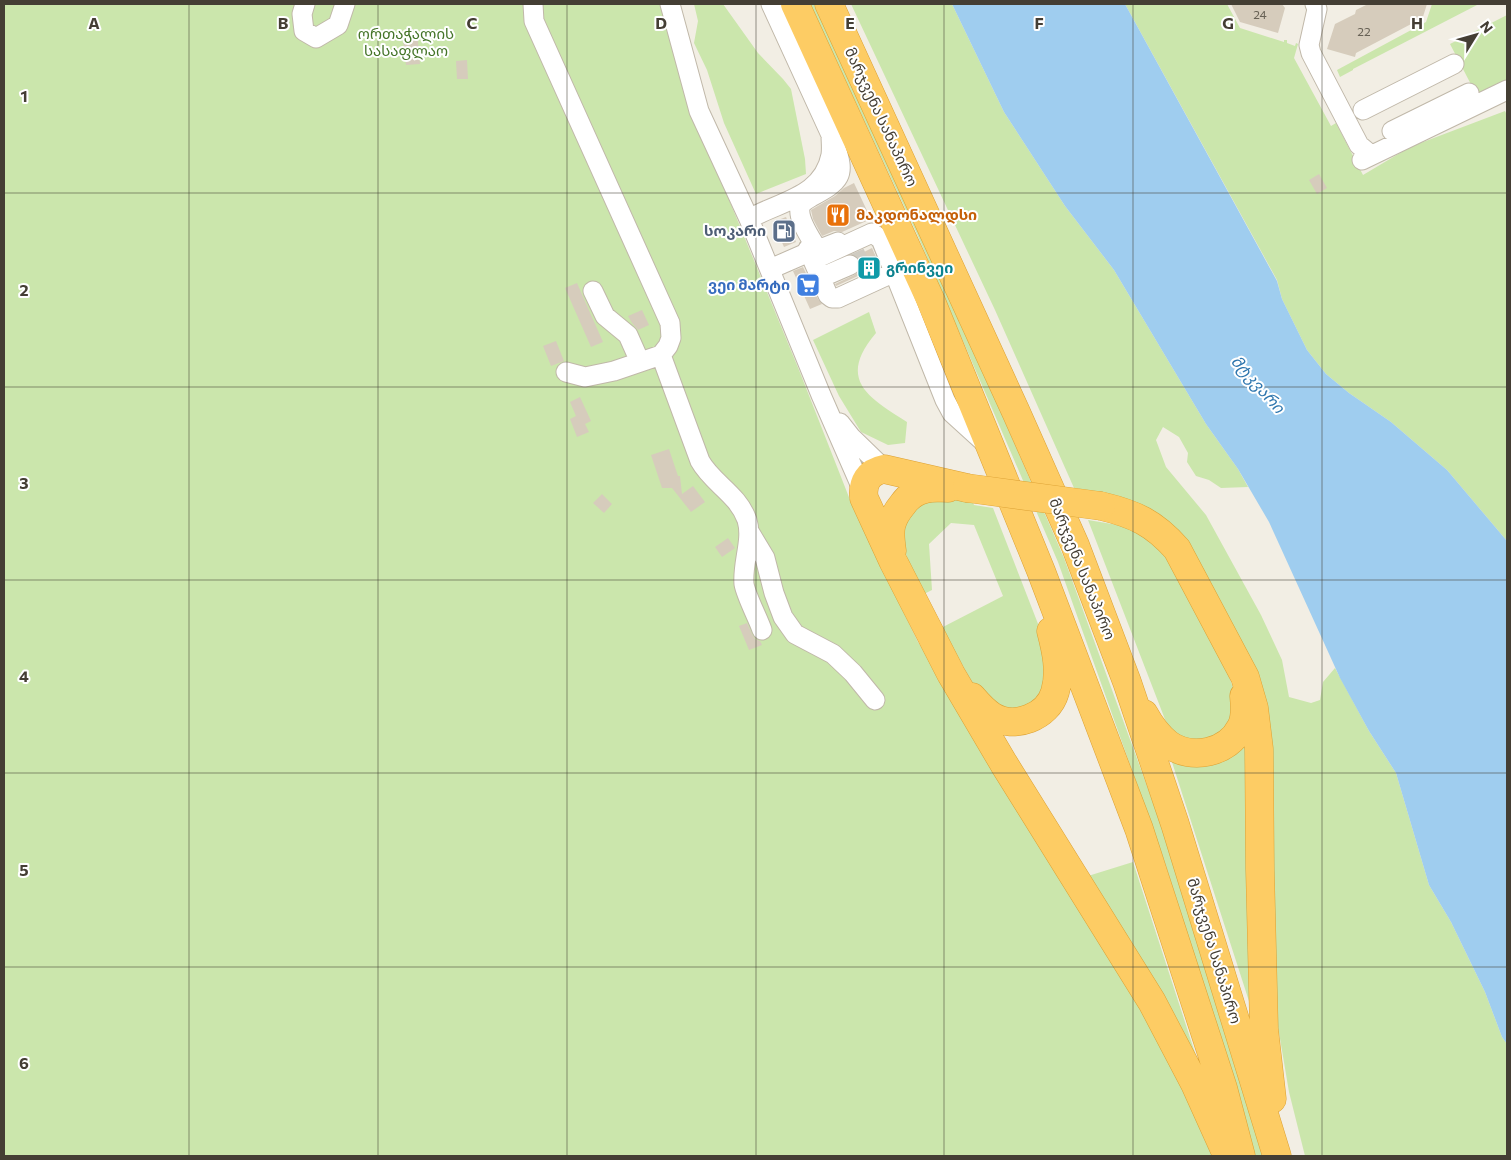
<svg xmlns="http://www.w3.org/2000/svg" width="1511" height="1160" font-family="Commissioner,'Noto Sans Georgian',sans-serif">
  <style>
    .green { fill: #cbe6ac }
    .water { fill: #9fcdef }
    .building { fill: #d6ccbc }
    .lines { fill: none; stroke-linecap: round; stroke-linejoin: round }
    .minor-tunnel { stroke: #cfcbc1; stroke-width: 19; stroke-dasharray: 19 9; stroke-linecap: butt }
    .minor-casing { stroke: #c0b8a9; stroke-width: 21 }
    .highway-casing { stroke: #dca134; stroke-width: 29 }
    .minor { stroke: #fff; stroke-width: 19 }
    .highway { stroke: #fdcc64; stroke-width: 28 }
    .highway-bridge-casing { stroke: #dca134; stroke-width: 29; stroke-linecap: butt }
    .highway-bridge { stroke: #fdcc64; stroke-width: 28 }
    .grid { fill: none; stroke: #443e34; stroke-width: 1; stroke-opacity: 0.55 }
    .labels { text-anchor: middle; stroke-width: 4; stroke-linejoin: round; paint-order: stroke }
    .number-label { font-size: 12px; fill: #686256 }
    .park-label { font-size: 15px; fill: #447428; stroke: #fff }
    .street-label { font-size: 15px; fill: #443e34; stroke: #fff }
    .food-label { font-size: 15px; font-weight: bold; fill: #c56008; stroke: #fff; text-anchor: start }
    .service-label { font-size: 15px; font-weight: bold; fill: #4e5e75; stroke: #fff; text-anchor: end }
    .culture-label { font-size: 15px; font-weight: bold; fill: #0d838f; stroke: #fff; text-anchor: start }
    .shop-label { font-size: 15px; font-weight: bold; fill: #366cbe; stroke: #fff; text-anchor: end }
    .water-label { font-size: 16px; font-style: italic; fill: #2e76ae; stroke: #fff }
    .grid-label { font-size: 16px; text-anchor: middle; font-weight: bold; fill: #443e34; stroke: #fff; stroke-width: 4; stroke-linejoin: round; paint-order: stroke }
  </style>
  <rect width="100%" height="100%" fill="#f2eee4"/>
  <!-- green -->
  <path class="green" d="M4 4H662L691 107 799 370 854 510 918 642 1140 989 1215 1156H4Z
    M694 4H723L758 53 783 79 791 89 805 159 806 174 756 194 724 123 707 70 694 43 698 21Z
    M810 4H817L922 230 1064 558 1175 863 1263 1156H1255L1227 1060 1166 866 1058 562 917 234Z
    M851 4H952L1004 112 1065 206 1114 270 1206 424 1238 469 1248 487 1221 488 1209 480 1196 476 1187 462 1188 453 1179 437 1163 427 1156 440 1166 467 1206 515 1261 615 1282 660 1289 697 1311 703 1320 700 1323 682 1335 668 1369 731 1396 773 1429 885 1451 922 1485 992 1502 1037 1507 1044V1156H1305L1289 1092 1277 1021 1266 741 1143 507 1119 496 1074 488 995 310Z
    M1125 4H1227L1240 28 1284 42V40H1287V43L1295 46 1296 43 1298 44 1294 58 1331 126 1336 123 1363 175 1410 147 1505 111 1507 115V541L1447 470 1391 422 1349 393 1326 374 1307 350 1282 299 1277 280Z
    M1432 4H1479L1353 69V70L1340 77 1337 70 1426 22Z
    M1507 15V76L1506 77 1507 80 1477 96 1450 44Z
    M869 312 876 333C837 379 867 397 907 422L905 443 888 445 861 432 839 396 813 340Z
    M970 495 974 505 993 508 1049 652 1051 685 1024 718 982 699 941 628 1003 596 974 525 951 523 929 544 932 590 924 594C915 575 895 541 904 520 908 513 917 505 922 499Z
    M1088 520 1130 527 1160 547 1224 664 1236 695 1234 724 1196 747 1172 730 1166 722Z
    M1245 734 1256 1023 1171 759Z
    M1133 862 1196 1056 1192 1059 1088 876Z"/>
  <!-- water -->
  <path class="water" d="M952 4H1125L1277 281 1282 299 1307 350 1326 374 1349 393 1391 422 1447 470 1507 541V1044L1502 1037 1485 992 1451 922 1429 885 1396 773 1369 731 1340 678 1269 522 1238 469 1206 424 1114 270 1065 206 1004 112Z"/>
  <!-- building -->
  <path class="building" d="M1231 4H1282L1285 8 1278 33 1240 22Z
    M1368 4H1427L1421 23 1415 22 1356 53 1355 57 1327 49 1335 24 1355 14 1356 10Z
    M417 31 420 64 406 65 402 33Z
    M467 60 468 79H457L456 61Z
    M1319 174 1327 188 1317 194 1309 180Z
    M854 183 871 219 842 232 834 231 822 236 813 219 811 210 835 196 844 188Z
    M786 217 796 242 784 247 773 222Z
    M872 248 880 266 836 286 835 284 854 275 859 271 861 267 860 261 856 256Z
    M803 267 818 299 822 304 810 309 793 271Z
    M577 283 603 342 591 347 565 288Z
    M642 310 649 325 638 330 632 323 628 316Z
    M556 341 564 361 551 366 543 346Z
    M580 397 591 421 585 424 589 432 577 437 570 419 576 416 570 402Z
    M669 449 678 476H680L682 494 693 486 705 502 691 512 672 488H662L651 455Z
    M602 494 612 504 604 513 593 503Z
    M728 538 735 548 722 557 715 547Z
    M747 623 752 634 755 639 760 641 762 645 749 650 739 626Z"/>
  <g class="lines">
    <!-- minor-tunnel -->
    <path class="minor-tunnel" d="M850 265 882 251"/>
    <!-- minor casing -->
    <g class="minor-casing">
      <path id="minor" d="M305 4 302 14 304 31 316 38 338 25 345 4
        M533 4 534 21 670 323 671 338 668 346 661 355 614 371 585 377 566 372
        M670 4 699 111 749 219 821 395 863 491
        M1315 4 1317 9 1309 45 1311 53 1359 145 1371 155
        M1363 110 1454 64
        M1392 131 1469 93
        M834 143C847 177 840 181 811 197 806 200 801 203 800 208 798 220 810 237 816 247L820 249 838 242
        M1362 160 1507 90
        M749 219C780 201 823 197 831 155 832 148 831 141 831 135L771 4
        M808 249 828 295 832 298H838L888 275 892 274 897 277
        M813 260 872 233 881 239 945 400 952 413 985 443
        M770 269 809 252
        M820 278 850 265
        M593 291 605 316 628 335 640 362
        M661 355 700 461C712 483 738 494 747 520 753 540 742 563 744 584 746 596 758 618 762 630
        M840 423 851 437 884 469
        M750 533 765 558 774 593 783 617 795 634 833 654 853 673 875 700"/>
    </g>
    <!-- highway casing -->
    <g class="highway-casing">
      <path id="highway" d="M795 4 931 301 1041 571 1139 829 1223 1088 1241 1156
        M829 4 1016 412 1075 545 1127 682 1175 824 1277 1156
        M967 488 884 469C868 472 862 483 864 498L893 561 951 674 1004 764 1152 1002 1195 1084 1227 1155
        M1101 506C1135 514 1154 523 1177 549L1245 677 1254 708 1259 749 1260 870 1264 1029 1272 1099
        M892 551C889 530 889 521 903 504 908 497 916 491 925 489 932 487 940 488 948 488
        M972 697C978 704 984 711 992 716 1014 730 1048 717 1055 692 1061 672 1056 650 1051 631
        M1144 714C1150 725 1158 736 1168 744 1192 761 1228 753 1241 727 1246 718 1245 706 1244 696"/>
    </g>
    <!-- minor -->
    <use href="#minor" class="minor"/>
    <!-- highway -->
    <use href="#highway" class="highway"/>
    <!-- highway-bridge casing -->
    <g class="highway-bridge-casing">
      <path id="highway-bridge" d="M967 488 1101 506"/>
    </g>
    <!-- highway-bridge -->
    <use href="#highway-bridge" class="highway-bridge"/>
  </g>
  <!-- grid -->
  <path class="grid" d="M189 4V1156M378 4V1156M567 4V1156M756 4V1156M944 4V1156M1133 4V1156M1322 4V1156M4 193H1507M4 387H1507M4 580H1507M4 773H1507M4 967H1507"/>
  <!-- icons -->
  <defs>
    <g id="restaurant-square" transform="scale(1.25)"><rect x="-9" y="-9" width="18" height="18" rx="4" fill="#e8710a" stroke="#fff"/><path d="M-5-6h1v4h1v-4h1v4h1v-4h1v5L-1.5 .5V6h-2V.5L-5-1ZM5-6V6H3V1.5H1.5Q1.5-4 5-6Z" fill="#fff"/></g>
    <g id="fuel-square" transform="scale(1.25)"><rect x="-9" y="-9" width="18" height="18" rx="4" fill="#5c6f8a" stroke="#fff"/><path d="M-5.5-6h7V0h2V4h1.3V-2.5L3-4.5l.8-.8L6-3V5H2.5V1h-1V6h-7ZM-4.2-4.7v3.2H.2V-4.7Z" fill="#fff"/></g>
    <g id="building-square" transform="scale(1.25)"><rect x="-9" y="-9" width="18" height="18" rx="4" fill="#0f9aa8" stroke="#fff"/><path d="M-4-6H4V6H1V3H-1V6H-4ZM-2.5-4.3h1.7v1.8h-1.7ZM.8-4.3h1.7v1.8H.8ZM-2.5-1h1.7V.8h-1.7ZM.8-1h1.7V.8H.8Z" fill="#fff"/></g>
    <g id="supermarket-square" transform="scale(1.25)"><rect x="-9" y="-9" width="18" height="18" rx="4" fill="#3f7fe0" stroke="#fff"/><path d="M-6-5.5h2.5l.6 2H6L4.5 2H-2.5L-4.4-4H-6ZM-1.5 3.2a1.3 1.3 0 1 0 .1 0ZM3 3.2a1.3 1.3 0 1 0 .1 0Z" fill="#fff"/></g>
  </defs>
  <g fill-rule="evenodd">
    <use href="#restaurant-square" x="838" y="215"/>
    <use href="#fuel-square" x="784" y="231"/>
    <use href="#building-square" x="869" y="268"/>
    <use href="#supermarket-square" x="808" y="285"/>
  </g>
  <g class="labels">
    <!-- number labels -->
    <g class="number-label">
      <text x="1260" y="19">24</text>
      <text x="1364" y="36">22</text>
    </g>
    <!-- park labels -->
    <g class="park-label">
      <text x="406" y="39">ორთაჭალის<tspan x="406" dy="17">სასაფლაო</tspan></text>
    </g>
    <!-- street labels -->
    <g class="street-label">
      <text transform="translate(881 117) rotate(65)" y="5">მარჯვენა სანაპირო</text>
      <text transform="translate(1082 569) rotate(68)" y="5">მარჯვენა სანაპირო</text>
      <text transform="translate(1214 951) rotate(73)" y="5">მარჯვენა სანაპირო</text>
    </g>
    <!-- food labels -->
    <g class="food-label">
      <text x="856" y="220">მაკდონალდსი</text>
    </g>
    <!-- service labels -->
    <g class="service-label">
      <text x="766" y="236">სოკარი</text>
    </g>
    <!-- culture labels -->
    <g class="culture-label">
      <text x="886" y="273">გრინვეი</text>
    </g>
    <!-- shop labels -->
    <g class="shop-label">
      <text x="790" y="290">ვეი მარტი</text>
    </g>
    <!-- water labels -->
    <g class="water-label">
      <text transform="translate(1258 384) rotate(48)" y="6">მტკვარი</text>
    </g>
  </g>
  <g class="grid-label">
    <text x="94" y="29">A</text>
    <text x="283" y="29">B</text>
    <text x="472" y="29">C</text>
    <text x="661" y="29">D</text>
    <text x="850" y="29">E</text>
    <text x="1039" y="29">F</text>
    <text x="1228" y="29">G</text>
    <text x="1417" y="29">H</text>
    <text x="24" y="102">1</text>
    <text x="24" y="296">2</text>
    <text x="24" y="489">3</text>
    <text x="24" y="682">4</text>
    <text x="24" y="876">5</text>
    <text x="24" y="1069">6</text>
  </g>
  <!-- border -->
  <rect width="1511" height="1160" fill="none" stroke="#443e34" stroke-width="10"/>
  <!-- north arrow -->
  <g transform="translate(1476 35) rotate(53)" stroke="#ffffff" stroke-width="4" paint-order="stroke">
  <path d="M0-4L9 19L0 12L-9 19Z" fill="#443e34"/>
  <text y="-8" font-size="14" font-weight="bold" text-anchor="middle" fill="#443e34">N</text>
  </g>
</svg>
